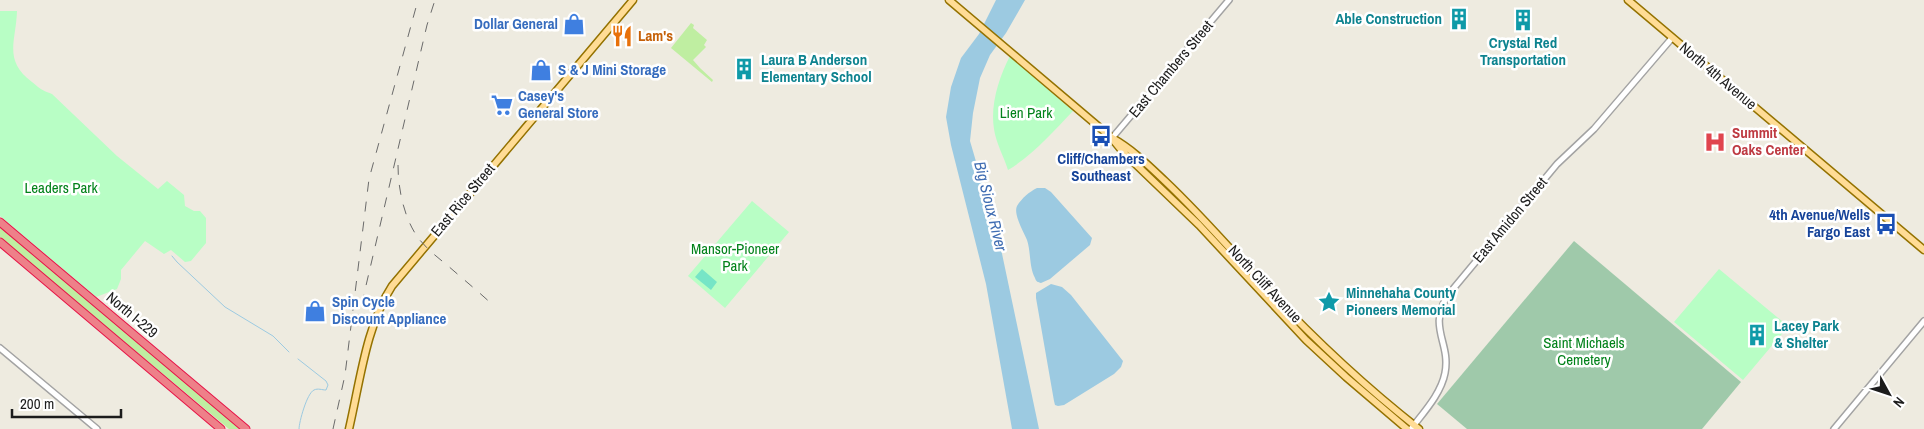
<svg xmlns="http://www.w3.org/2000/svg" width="1924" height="429" font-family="'Archivo Narrow',sans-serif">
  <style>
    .grass { fill: #bfeea1 }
    .cemetery { fill: #9fc9aa }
    .park { fill: #b8fec5 }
    .pitch { fill: #76e5c6 }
    .water { fill: #9ccae1 }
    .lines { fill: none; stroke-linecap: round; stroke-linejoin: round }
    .stream { stroke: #9ccae1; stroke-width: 1 }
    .minor-casing { stroke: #a3a3a3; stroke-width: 8 }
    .major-casing { stroke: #947200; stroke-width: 9 }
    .highway-casing { stroke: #e61447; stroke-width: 9 }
    .minor { stroke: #fff; stroke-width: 5 }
    .major { stroke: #ffdc95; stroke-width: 6 }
    .highway { stroke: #ee8089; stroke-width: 7 }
    .rail { stroke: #6a6a6a; stroke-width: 1; stroke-dasharray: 10 10; stroke-linecap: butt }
    .labels { text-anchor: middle; stroke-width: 5; stroke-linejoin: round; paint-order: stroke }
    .culture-label { font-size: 15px; font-weight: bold; fill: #0d838f; stroke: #fff; text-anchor: start }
    .shop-label { font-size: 15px; font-weight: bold; fill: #366cbe; stroke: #fff; text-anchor: start }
    .food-label { font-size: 15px; font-weight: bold; fill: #c56008; stroke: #fff; text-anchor: start }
    .street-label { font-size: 15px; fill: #1c1c1c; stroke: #fff }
    .park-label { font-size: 15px; fill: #02821a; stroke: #fff }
    .health-label { font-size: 15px; font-weight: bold; fill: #be3a42; stroke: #fff; text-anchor: start }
    .transit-label { font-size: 15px; font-weight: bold; fill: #164399; stroke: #fff }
    .water-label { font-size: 16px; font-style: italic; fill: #416eb3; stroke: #fff }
  </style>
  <rect width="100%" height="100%" fill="#eeebe0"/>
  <!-- grass -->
  <path class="grass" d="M691 23 694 25 693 28 707 40 704 45 706 47 693 60 700 68 713 80 712 82 671 48Z
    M0 227 240 429H229L18 253 0 237Z"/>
  <!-- cemetery -->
  <path class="cemetery" d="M1574 241 1741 382 1702 429H1467L1437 404Z"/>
  <!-- park -->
  <path class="park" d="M0 11H17C16 42 3 60 32 82 39 88 43 91 52 94L117 156 158 189 167 181 184 195 185 206 194 211H200L206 218V243L191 261 185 262 171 250 164 254 145 241 121 270V279L117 289 96 297 0 216Z
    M1010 56 1073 111C1053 132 1033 155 1008 170 1004 157 996 143 994 129 990 105 999 77 1010 56Z
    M752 201 789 232 725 308 688 276Z
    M1719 269 1783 322V326L1786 329 1743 380 1674 322Z"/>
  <!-- pitch -->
  <path class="pitch" d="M702 269 717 282 711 290 695 277Z"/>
  <!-- water -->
  <path class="water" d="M996 0H1025L1006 33 990 55 980 78 973 113 970 141 987 199 986 210 997 230 1039 429H1012L986 284 951 145 946 117 951 87 961 58 979 34Z
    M1037 188H1045L1051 192 1092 238 1090 245 1050 279 1041 283C1038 282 1036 282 1035 278 1029 267 1031 252 1027 240 1024 233 1013 214 1017 206 1022 198 1029 192 1037 188Z
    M1051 284 1062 287 1071 295 1123 361 1121 367 1114 374 1064 405 1058 406 1055 405 1054 401 1036 298V293Z"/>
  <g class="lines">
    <!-- stream -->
    <path class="stream" d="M172 256 177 262 225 307 273 336 289 352
      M298 359 326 381 328 385 326 390C322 390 318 388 314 390 307 393 299 422 299 429"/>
    <!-- minor casing -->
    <g class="minor-casing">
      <path id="minor" d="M1112 138 1229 0
        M0 348 97 429
        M1411 429C1423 413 1441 394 1445 373 1451 342 1427 328 1448 295L1557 164 1594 129 1672 38
        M1834 429 1924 321"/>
    </g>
    <!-- major casing -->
    <g class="major-casing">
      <path id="major" d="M949 0 1112 138C1132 149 1148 165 1165 181 1201 215 1233 252 1266 288 1314 339 1364 386 1419 429
        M1628 0 1924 250
        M1114 141 1123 152 1199 225 1306 340 1346 377 1407 429
        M349 429C360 382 366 326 392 286L633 0"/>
    </g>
    <!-- highway casing -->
    <g class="highway-casing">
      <path id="highway" d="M0 222 246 429
        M0 242 221 429"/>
    </g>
    <!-- minor -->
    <use href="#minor" class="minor"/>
    <!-- major -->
    <use href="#major" class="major"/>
    <!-- highway -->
    <use href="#highway" class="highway"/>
    <!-- rail -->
    <path class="rail" d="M398 165C398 189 404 219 419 239 427 249 437 257 447 265 463 279 479 292 494 306
      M357 324 427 25 435 0
      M333 429 345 375 369 179 418 0"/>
  </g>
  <!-- icons -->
  <defs>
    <g id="building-bare" transform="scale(1.725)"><path d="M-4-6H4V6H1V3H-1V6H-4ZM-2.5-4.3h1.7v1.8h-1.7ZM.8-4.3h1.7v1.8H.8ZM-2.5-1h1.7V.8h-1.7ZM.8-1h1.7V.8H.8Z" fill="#0f9aa8" stroke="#fff" stroke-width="2.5" paint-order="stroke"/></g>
    <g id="shop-bare" transform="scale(1.725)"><path d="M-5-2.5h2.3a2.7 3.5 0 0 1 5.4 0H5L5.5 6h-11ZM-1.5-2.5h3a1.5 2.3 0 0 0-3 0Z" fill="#3f7fe0" stroke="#fff" stroke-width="2.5" paint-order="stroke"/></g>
    <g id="restaurant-bare" transform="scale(1.725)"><path d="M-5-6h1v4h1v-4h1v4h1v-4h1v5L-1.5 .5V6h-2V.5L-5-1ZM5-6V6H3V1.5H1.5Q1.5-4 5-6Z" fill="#e8710a" stroke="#fff" stroke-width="2.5" paint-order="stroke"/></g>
    <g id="supermarket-bare" transform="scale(1.725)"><path d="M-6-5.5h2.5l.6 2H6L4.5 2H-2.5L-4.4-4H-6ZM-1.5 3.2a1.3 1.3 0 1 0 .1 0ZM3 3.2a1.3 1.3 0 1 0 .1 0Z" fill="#3f7fe0" stroke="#fff" stroke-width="2.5" paint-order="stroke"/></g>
    <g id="bus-bare" transform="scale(1.725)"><path d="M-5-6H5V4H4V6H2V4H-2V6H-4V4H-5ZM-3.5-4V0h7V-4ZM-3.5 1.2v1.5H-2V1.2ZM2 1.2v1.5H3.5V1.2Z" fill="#1a4fb4" stroke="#fff" stroke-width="2.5" paint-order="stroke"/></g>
    <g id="hospital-bare" transform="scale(1.725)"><path d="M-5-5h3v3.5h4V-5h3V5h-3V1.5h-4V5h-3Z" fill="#e0444e" stroke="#fff" stroke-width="2.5" paint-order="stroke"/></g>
    <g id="sight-bare" transform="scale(1.725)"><path d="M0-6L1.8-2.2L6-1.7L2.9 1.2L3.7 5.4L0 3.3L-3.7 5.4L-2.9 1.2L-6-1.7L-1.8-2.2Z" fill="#0f9aa8" stroke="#fff" stroke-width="2.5" paint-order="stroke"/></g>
  </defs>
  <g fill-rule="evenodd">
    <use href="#building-bare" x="1459" y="19"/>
    <use href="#building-bare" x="1523" y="20"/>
    <use href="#shop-bare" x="574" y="24"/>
    <use href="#restaurant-bare" x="622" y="36"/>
    <use href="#building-bare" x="744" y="69"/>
    <use href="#shop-bare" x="541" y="70"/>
    <use href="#supermarket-bare" x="502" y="105"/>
    <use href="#bus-bare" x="1101" y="136"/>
    <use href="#hospital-bare" x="1715" y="142"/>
    <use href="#bus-bare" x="1886" y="224"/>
    <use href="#sight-bare" x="1329" y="302"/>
    <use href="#shop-bare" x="315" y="311"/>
    <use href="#building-bare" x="1757" y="335"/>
  </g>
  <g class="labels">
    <!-- culture labels -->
    <g class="culture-label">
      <text x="1442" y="24" text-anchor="end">Able Construction</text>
      <text x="1523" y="48" text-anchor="middle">Crystal Red<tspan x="1523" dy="17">Transportation</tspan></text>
      <text x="761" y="65">Laura B Anderson<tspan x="761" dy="17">Elementary School</tspan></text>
      <text x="1346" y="298">Minnehaha County<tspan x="1346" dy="17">Pioneers Memorial</tspan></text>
      <text x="1774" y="331">Lacey Park<tspan x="1774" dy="17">&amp; Shelter</tspan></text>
    </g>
    <!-- shop labels -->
    <g class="shop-label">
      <text x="558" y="29" text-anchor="end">Dollar General</text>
      <text x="558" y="75">S &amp; J Mini Storage</text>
      <text x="518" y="101">Casey's<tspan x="518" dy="17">General Store</tspan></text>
      <text x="332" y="307">Spin Cycle<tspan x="332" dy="17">Discount Appliance</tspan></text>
    </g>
    <!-- food labels -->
    <g class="food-label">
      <text x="638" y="41">Lam's</text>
    </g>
    <!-- street labels -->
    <g class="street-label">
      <text transform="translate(1171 69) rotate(-50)" y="5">East Chambers Street</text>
      <text transform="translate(1718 76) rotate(40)" y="5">North 4th Avenue</text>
      <text transform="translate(463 200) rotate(-50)" y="5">East Rice Street</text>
      <text transform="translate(1510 220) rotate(-50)" y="5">East Amidon Street</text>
      <text transform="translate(1265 284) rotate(47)" y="5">North Cliff Avenue</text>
      <text transform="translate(132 315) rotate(40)" y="5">North I-229</text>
    </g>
    <!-- park labels -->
    <g class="park-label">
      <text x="1026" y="118">Lien Park</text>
      <text x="61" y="193">Leaders Park</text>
      <text x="735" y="254">Mansor-Pioneer<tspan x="735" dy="17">Park</tspan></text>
      <text x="1584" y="348">Saint Michaels<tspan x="1584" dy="17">Cemetery</tspan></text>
    </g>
    <!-- health labels -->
    <g class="health-label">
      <text x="1732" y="138">Summit<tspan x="1732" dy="17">Oaks Center</tspan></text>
    </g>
    <!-- transit labels -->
    <g class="transit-label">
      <text x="1101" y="164">Cliff/Chambers<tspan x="1101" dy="17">Southeast</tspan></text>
      <text x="1870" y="220" text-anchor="end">4th Avenue/Wells<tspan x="1870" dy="17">Fargo East</tspan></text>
    </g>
    <!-- water labels -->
    <g class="water-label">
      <text transform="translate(991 206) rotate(76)" y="6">Big Sioux River</text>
    </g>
  </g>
  <!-- north arrow -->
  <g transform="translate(1889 394) rotate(130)" stroke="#ffffff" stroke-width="4" paint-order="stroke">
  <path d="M0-4L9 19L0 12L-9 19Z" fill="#1c1c1c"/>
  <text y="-8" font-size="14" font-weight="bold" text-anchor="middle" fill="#1c1c1c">N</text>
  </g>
  <!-- scale -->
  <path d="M12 409v8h109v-8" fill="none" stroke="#1c1c1c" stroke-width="2.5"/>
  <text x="20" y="409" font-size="15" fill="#1c1c1c" stroke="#ffffff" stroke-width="4" paint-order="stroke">200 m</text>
</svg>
